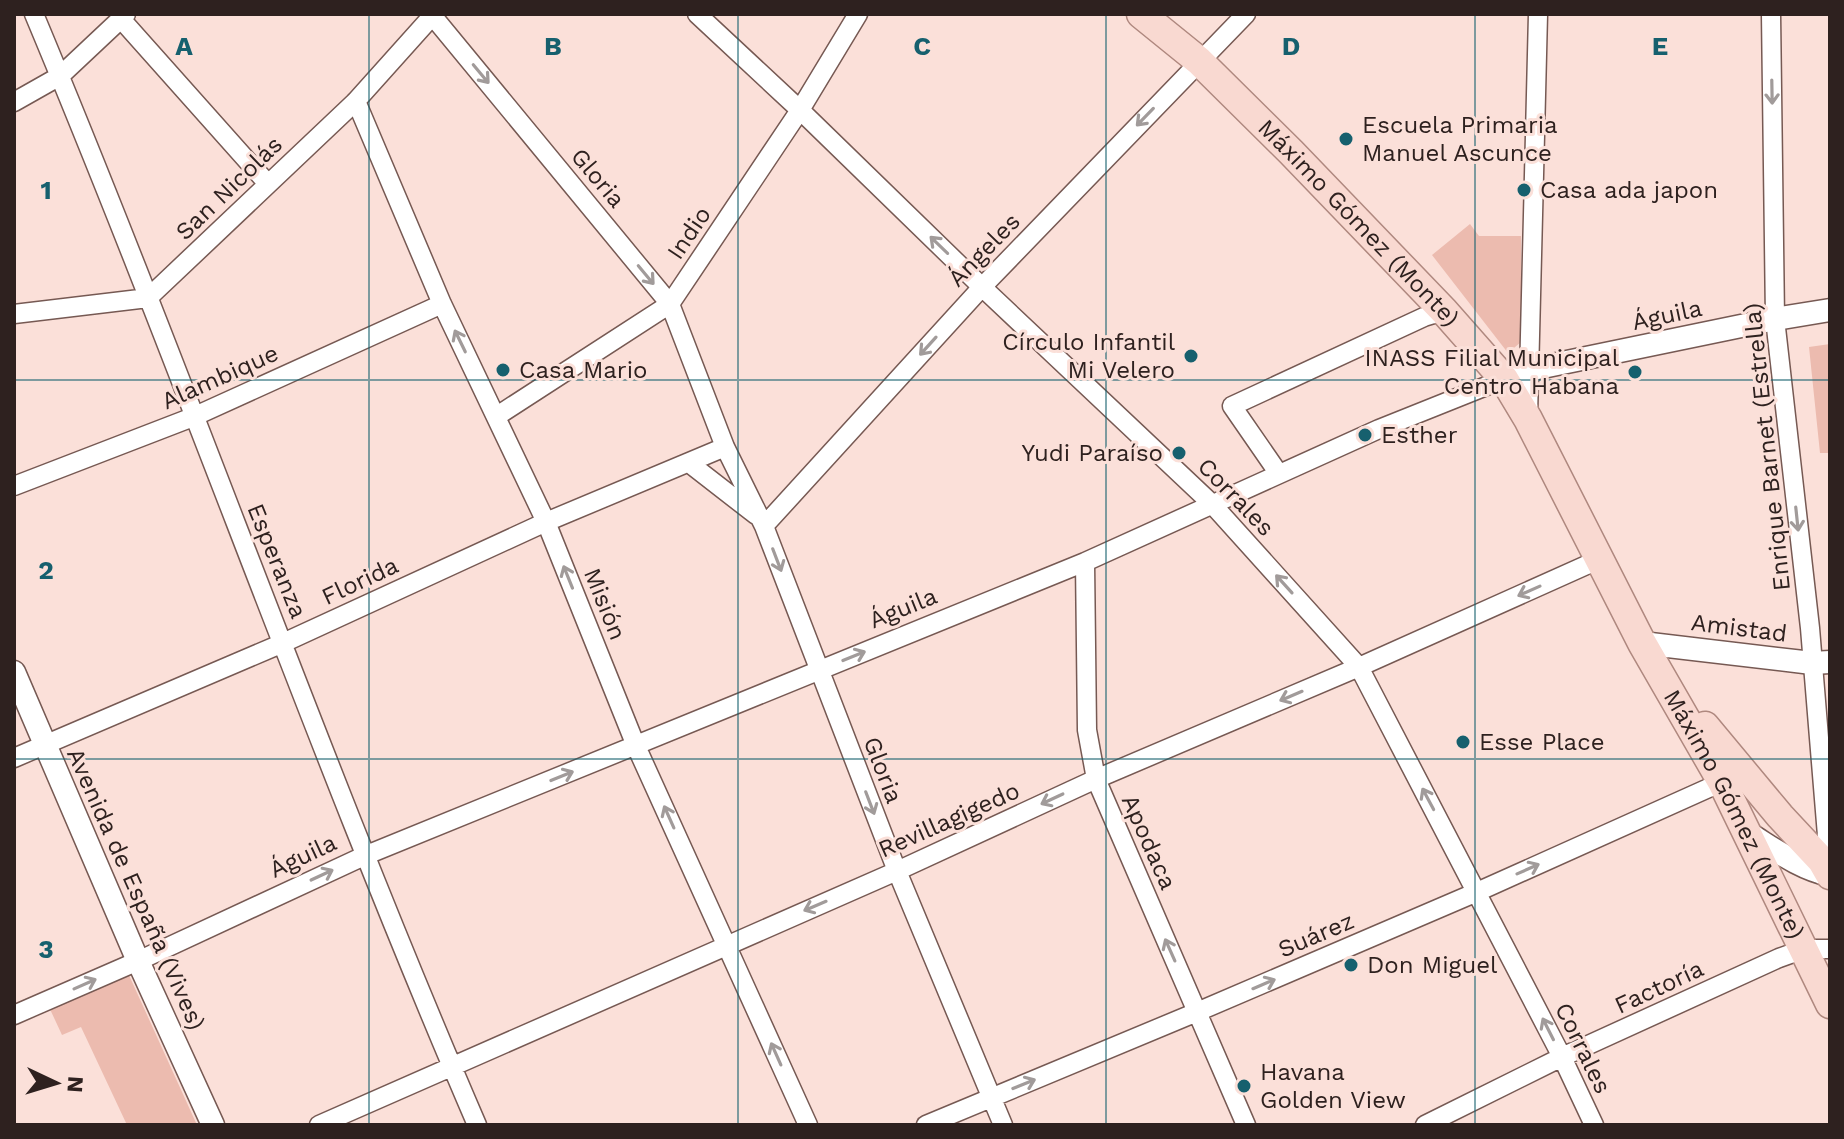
<svg xmlns="http://www.w3.org/2000/svg" width="1844" height="1139" font-family="'Work Sans',sans-serif">
  <style>
    .green { fill: #ecbbaf }
    .lines { fill: none; stroke-linecap: round; stroke-linejoin: round }
    .minor-casing { stroke: #765953; stroke-width: 21 }
    .tertiary-casing { stroke: #765953; stroke-width: 25 }
    .primary-casing { stroke: #af887f; stroke-width: 31 }
    .minor { stroke: #fff; stroke-width: 18 }
    .tertiary { stroke: #fff; stroke-width: 22 }
    .primary { stroke: #f9d9d1; stroke-width: 28 }
    .oneway { stroke: #a19b9a }
    .grid { fill: none; stroke: #16606e; stroke-width: 2; stroke-opacity: 0.55 }
    .poi-dot { fill: #16606e; stroke: #fbe0d9; stroke-width: 3 }
    .labels { text-anchor: middle; stroke-width: 6; stroke-linejoin: round; paint-order: stroke }
    .poi-label { font-size: 24px; fill: #2e211f; stroke: #fbe0d9; text-anchor: start }
    .street-label { font-size: 24px; fill: #2e211f; stroke: #fbe0d9 }
    .grid-label { font-size: 26px; text-anchor: middle; font-weight: bold; fill: #16606e; stroke: #fbe0d9; stroke-width: 6; stroke-linejoin: round; paint-order: stroke }
  </style>
  <rect width="100%" height="100%" fill="#fbe0d9"/>
  <!-- green -->
  <path class="green" d="M1470 224 1479 236H1521V342L1508 353 1432 255Z
    M1830 344V453H1820L1809 347Z
    M128 973 197 1125H127L81 1027 62 1035 49 1007Z"/>
  <g class="lines">
    <!-- minor casing -->
    <g class="minor-casing">
      <path id="minor" d="M34 14C188 382 319 759 477 1125
        M431 14 670 304 725 447 764 526 897 871 1003 1125
        M697 14 800 110 982 287 1212 504 1359 667 1562 1057 1594 1125
        M1771 14 1775 319 1810 628 1830 872
        M121 19 268 184
        M356 101 442 304 546 522 636 746 808 1125
        M14 102 60 76 126 14
        M14 314 148 298 356 101 434 14
        M497 416 670 304 800 110 858 14
        M1528 416 1538 14
        M689 463 756 515
        M1279 474 1232 406 1424 317 1444 311
        M14 486 193 417 442 304
        M764 526 982 287 1246 14
        M1085 562 1087 730 1096 779 1246 1125
        M14 758 283 643 546 522 725 447
        M14 1015 138 961 364 856 1085 562 1379 429 1504 379
        M319 1125 897 871 1096 779 1359 667 1600 559
        M926 1125 1197 1012 1477 892 1722 782
        M1425 1125 1562 1057 1779 958 1804 949H1830"/>
    </g>
    <!-- tertiary casing -->
    <g class="tertiary-casing">
      <path id="tertiary" d="M1504 379 1528 370 1775 319 1830 310
        M1642 643 1812 663 1830 662
        M14 672 138 961 213 1125
        M1748 833C1774 849 1800 869 1830 875"/>
    </g>
    <!-- primary casing -->
    <g class="primary-casing">
      <g id="primary">
        <path id="s1" d="M1141 14 1199 61 1291 152 1444 311 1504 379 1528 419 1642 643 1722 782 1830 1004"/>
        <path d="M1705 726 1780 816 1822 861 1830 875"/>
      </g>
    </g>
    <!-- minor -->
    <use href="#minor" class="minor"/>
    <!-- tertiary -->
    <use href="#tertiary" class="tertiary"/>
    <!-- primary -->
    <use href="#primary" class="primary"/>
  </g>
  <!-- one-way arrows -->
  <defs><path id="oneway-shaft" d="M-6 0H5M1.5-3L5.5 0L1.5 3" fill="none" stroke-width="1.6" stroke-linecap="round" stroke-linejoin="round" transform="scale(2)"/></defs>
  <g class="oneway">
    <use href="#oneway-shaft" transform="translate(481 74) rotate(50)"/>
    <use href="#oneway-shaft" transform="translate(1772 92) rotate(89)"/>
    <use href="#oneway-shaft" transform="translate(1145 117) rotate(134)"/>
    <use href="#oneway-shaft" transform="translate(939 245) rotate(-136)"/>
    <use href="#oneway-shaft" transform="translate(646 275) rotate(50)"/>
    <use href="#oneway-shaft" transform="translate(460 341) rotate(-116)"/>
    <use href="#oneway-shaft" transform="translate(928 346) rotate(132)"/>
    <use href="#oneway-shaft" transform="translate(1797 519) rotate(84)"/>
    <use href="#oneway-shaft" transform="translate(777 560) rotate(69)"/>
    <use href="#oneway-shaft" transform="translate(568 577) rotate(-112)"/>
    <use href="#oneway-shaft" transform="translate(1284 584) rotate(-132)"/>
    <use href="#oneway-shaft" transform="translate(1529 591) rotate(156)"/>
    <use href="#oneway-shaft" transform="translate(854 656) rotate(-22)"/>
    <use href="#oneway-shaft" transform="translate(1291 696) rotate(157)"/>
    <use href="#oneway-shaft" transform="translate(562 776) rotate(-22)"/>
    <use href="#oneway-shaft" transform="translate(1052 799) rotate(155)"/>
    <use href="#oneway-shaft" transform="translate(1428 799) rotate(-118)"/>
    <use href="#oneway-shaft" transform="translate(870 803) rotate(69)"/>
    <use href="#oneway-shaft" transform="translate(669 817) rotate(-114)"/>
    <use href="#oneway-shaft" transform="translate(1528 869) rotate(-24)"/>
    <use href="#oneway-shaft" transform="translate(322 875) rotate(-25)"/>
    <use href="#oneway-shaft" transform="translate(815 906) rotate(157)"/>
    <use href="#oneway-shaft" transform="translate(1170 950) rotate(-114)"/>
    <use href="#oneway-shaft" transform="translate(85 984) rotate(-24)"/>
    <use href="#oneway-shaft" transform="translate(1264 984) rotate(-23)"/>
    <use href="#oneway-shaft" transform="translate(1548 1029) rotate(-117)"/>
    <use href="#oneway-shaft" transform="translate(776 1054) rotate(-114)"/>
    <use href="#oneway-shaft" transform="translate(1024 1084) rotate(-22)"/>
  </g>
  <!-- grid -->
  <path class="grid" d="M369 14V1125M738 14V1125M1106 14V1125M1475 14V1125M14 380H1830M14 759H1830"/>
  <!-- markers -->
  <g class="poi-dot">
    <circle cx="1346" cy="139" r="8"/>
    <circle cx="1524" cy="190" r="8"/>
    <circle cx="1191" cy="356" r="8"/>
    <circle cx="503" cy="370" r="8"/>
    <circle cx="1635" cy="372" r="8"/>
    <circle cx="1365" cy="435" r="8"/>
    <circle cx="1179" cy="453" r="8"/>
    <circle cx="1463" cy="742" r="8"/>
    <circle cx="1351" cy="965" r="8"/>
    <circle cx="1244" cy="1086" r="8"/>
  </g>
  <g class="labels">
    <!-- poi labels -->
    <g class="poi-label">
      <text x="1362" y="133">Escuela Primaria<tspan x="1362" dy="28">Manuel Ascunce</tspan></text>
      <text x="1540" y="198">Casa ada japon</text>
      <text x="1175" y="350" text-anchor="end">Círculo Infantil<tspan x="1175" dy="28">Mi Velero</tspan></text>
      <text x="1619" y="366" text-anchor="end">INASS Filial Municipal<tspan x="1619" dy="28">Centro Habana</tspan></text>
      <text x="519" y="378">Casa Mario</text>
      <text x="1381" y="443">Esther</text>
      <text x="1163" y="461" text-anchor="end">Yudi Paraíso</text>
      <text x="1479" y="750">Esse Place</text>
      <text x="1367" y="973">Don Miguel</text>
      <text x="1260" y="1080">Havana<tspan x="1260" dy="28">Golden View</tspan></text>
    </g>
    <!-- street labels -->
    <g class="street-label">
      <text transform="translate(598 178) rotate(50)" y="8">Gloria</text>
      <text transform="translate(229 188) rotate(-44)" y="8">San Nicolás</text>
      <text dy="8" stroke="none"><textPath href="#s1" startOffset="302">Máximo Gómez (Monte)</textPath></text>
      <text transform="translate(689 233) rotate(-56)" y="8">Indio</text>
      <text transform="translate(984 250) rotate(-46)" y="8">Ángeles</text>
      <text transform="translate(1667 315) rotate(-12)" y="8">Águila</text>
      <text transform="translate(220 377) rotate(-24)" y="8">Alambique</text>
      <text transform="translate(1767 447) rotate(-96)" y="8">Enrique Barnet (Estrella)</text>
      <text transform="translate(1236 497) rotate(46)" y="8">Corrales</text>
      <text transform="translate(277 561) rotate(68)" y="8">Esperanza</text>
      <text transform="translate(360 581) rotate(-25)" y="8">Florida</text>
      <text transform="translate(605 604) rotate(68)" y="8">Misión</text>
      <text transform="translate(903 608) rotate(-22)" y="8">Águila</text>
      <text transform="translate(1739 628) rotate(7)" y="8">Amistad</text>
      <text transform="translate(883 770) rotate(69)" y="8">Gloria</text>
      <text dy="8" stroke="none"><textPath href="#s1" startOffset="1008">Máximo Gómez (Monte)</textPath></text>
      <text transform="translate(949 820) rotate(-24)" y="8">Revillagigedo</text>
      <text transform="translate(1149 842) rotate(66)" y="8">Apodaca</text>
      <text transform="translate(303 856) rotate(-25)" y="8">Águila</text>
      <text transform="translate(136 889) rotate(66)" y="8">Avenida de España (Vives)</text>
      <text transform="translate(1316 935) rotate(-23)" y="8">Suárez</text>
      <text transform="translate(1659 987) rotate(-25)" y="8">Factoría</text>
      <text transform="translate(1583 1048) rotate(64)" y="8">Corrales</text>
    </g>
  </g>
  <g class="grid-label">
    <text x="184" y="55">A</text>
    <text x="553" y="55">B</text>
    <text x="922" y="55">C</text>
    <text x="1291" y="55">D</text>
    <text x="1660" y="55">E</text>
    <text x="46" y="199">1</text>
    <text x="46" y="579">2</text>
    <text x="46" y="958">3</text>
  </g>
  <!-- border -->
  <rect width="1844" height="1139" fill="none" stroke="#2e211f" stroke-width="32"/>
  <!-- north arrow -->
  <g transform="translate(56 1083) rotate(94)" stroke="#fbe0d9" stroke-width="6" paint-order="stroke">
  <path d="M0-6L14 30L0 20L-14 30Z" fill="#2e211f"/>
  <text y="-12" font-size="22" font-weight="bold" text-anchor="middle" fill="#2e211f">N</text>
  </g>
</svg>
